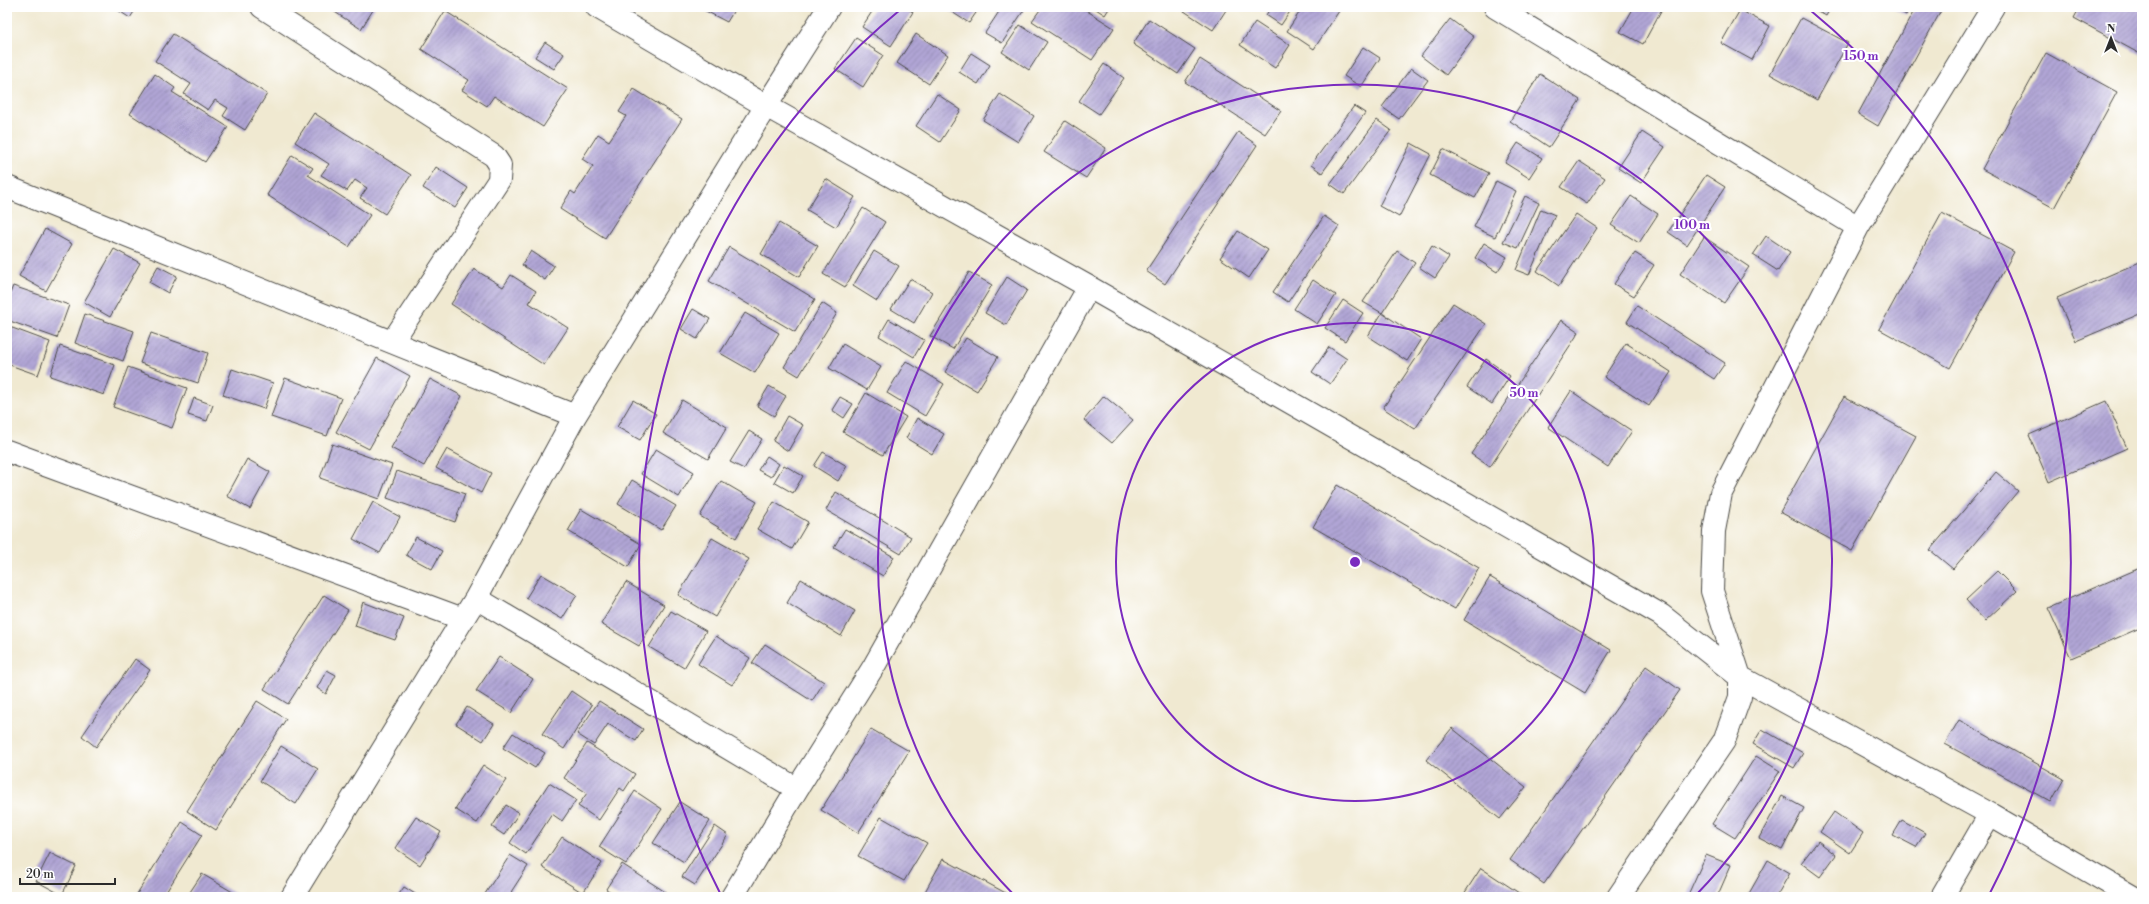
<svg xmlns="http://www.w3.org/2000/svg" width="2149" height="904" font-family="'Libre Bodoni',serif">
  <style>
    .building { fill: url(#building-hatch) }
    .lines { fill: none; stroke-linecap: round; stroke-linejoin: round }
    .minor-casing { stroke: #494844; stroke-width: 24 }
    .minor { stroke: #fff; stroke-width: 22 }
    .ring { fill: none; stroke: #7b2cbf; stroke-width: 2 }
    .centre { fill: #7b2cbf; stroke: #fff; stroke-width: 2 }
    .ring-label { font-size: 12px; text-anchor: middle; font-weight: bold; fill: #7b2cbf; stroke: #fff; stroke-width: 4; stroke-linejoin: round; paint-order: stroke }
  </style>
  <defs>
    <pattern id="building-hatch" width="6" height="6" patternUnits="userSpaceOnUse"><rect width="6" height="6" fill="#b0a5d5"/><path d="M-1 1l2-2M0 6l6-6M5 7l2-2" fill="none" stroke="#8f87ad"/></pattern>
  </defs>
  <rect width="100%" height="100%" fill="#fff"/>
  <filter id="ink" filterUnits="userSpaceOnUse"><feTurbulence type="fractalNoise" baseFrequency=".025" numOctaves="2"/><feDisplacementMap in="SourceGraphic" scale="8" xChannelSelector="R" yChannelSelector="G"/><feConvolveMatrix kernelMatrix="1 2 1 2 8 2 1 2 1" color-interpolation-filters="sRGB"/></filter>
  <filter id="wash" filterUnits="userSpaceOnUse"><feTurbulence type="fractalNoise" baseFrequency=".012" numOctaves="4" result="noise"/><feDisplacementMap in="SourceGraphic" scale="16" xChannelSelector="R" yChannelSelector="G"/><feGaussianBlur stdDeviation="0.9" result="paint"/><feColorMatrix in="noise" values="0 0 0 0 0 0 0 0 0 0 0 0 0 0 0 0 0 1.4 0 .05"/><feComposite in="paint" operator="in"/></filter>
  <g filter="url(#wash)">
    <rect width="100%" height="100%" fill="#f0e9d1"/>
    <g id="blocks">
      <!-- building -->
      <path class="building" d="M113 7H137L130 18Z
        M327 7H375L361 29Z
        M698 7H736L727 22Z
        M875 7H905L913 12 891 46 862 27Z
        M944 7H980L969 23Z
        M1002 7H1026L1002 43 985 33Z
        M1042 7H1081L1114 28 1092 60 1032 21Z
        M1093 7H1110L1105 15Z
        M1178 7H1228L1213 30Z
        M1271 7H1293L1281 25 1266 15Z
        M1303 7 1341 8 1314 49 1287 31Z
        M1634 7H1663L1643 44 1620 32Z
        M1811 7H1831L1826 16Z
        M1892 7H1910L1906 15Z
        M1916 7H1943L1878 126 1858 114Z
        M2080 7H2142V55L2074 18Z
        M1740 10 1770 26 1752 60 1721 43Z
        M445 11 568 89 543 127 494 96 487 106 462 90 469 80 421 49Z
        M1801 18 1848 43 1817 100 1770 74Z
        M1149 19 1195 49 1178 74 1133 44Z
        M1450 19 1474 37 1446 75 1421 56Z
        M1255 22 1290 45 1275 68 1240 45Z
        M1020 25 1047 42 1029 70 1002 52Z
        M173 34 267 94 245 130 223 116 228 108 215 100 208 110 184 94 191 84 155 61Z
        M916 34 948 55 929 84 897 63Z
        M856 38 883 55 863 87 835 69Z
        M545 42 564 54 554 69 535 57Z
        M1363 47 1380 58 1361 87 1344 76Z
        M971 53 990 65 978 84 959 72Z
        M2046 53 2117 92 2054 208 1982 169Z
        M1200 59 1281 111 1265 134 1185 82Z
        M1104 64 1124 78 1099 114 1079 101Z
        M1411 68 1428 80 1399 119 1382 107Z
        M155 74 175 88 172 92 228 127 205 162 130 114Z
        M1540 74 1580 100 1549 147 1510 121Z
        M634 89 682 119 605 238 560 209 571 191 575 194 593 166 582 159 598 134 609 141 626 116 619 112Z
        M937 94 961 110 940 142 916 126Z
        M1000 94 1034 116 1018 142 983 120Z
        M1354 106 1365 113 1322 173 1311 165Z
        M314 113 411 175 385 214 360 198 367 188 355 180 347 191 321 175 329 164 295 142Z
        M1377 120 1391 130 1344 194 1330 184Z
        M1065 121 1106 148 1086 178 1044 152Z
        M1238 132 1257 145 1165 284 1146 271Z
        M1642 132 1665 147 1641 183 1618 168Z
        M1411 143 1431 154 1399 217 1379 206Z
        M1518 143 1542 158 1529 178 1505 163Z
        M1443 149 1489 173 1475 198 1430 175Z
        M292 155 313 168 308 175 370 215 349 247 267 195Z
        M1579 161 1605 178 1587 204 1561 187Z
        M436 167 468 188 455 208 423 188Z
        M1706 175 1725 187 1687 245 1668 232Z
        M826 179 855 197 836 227 807 210Z
        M1496 181 1516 191 1495 237 1474 227Z
        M1525 196 1539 203 1518 248 1503 242Z
        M1631 196 1658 214 1639 243 1611 225Z
        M863 208 885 222 845 287 823 274Z
        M1541 209 1555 215 1529 275 1516 270Z
        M1942 213 2014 252 1950 368 1879 329Z
        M1576 214 1597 228 1559 286 1537 271Z
        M1324 216 1339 226 1288 302 1273 292Z
        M779 223 818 246 799 277 761 254Z
        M45 229 72 244 46 291 19 276Z
        M1238 231 1268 250 1249 278 1220 258Z
        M1766 236 1790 252 1778 271 1753 255Z
        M1704 237 1749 267 1724 303 1680 274Z
        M1484 243 1507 257 1497 272 1475 258Z
        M1432 246 1449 257 1435 278 1419 267Z
        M729 247 815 299 795 332 709 281Z
        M114 249 140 263 110 317 84 302Z
        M531 251 554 266 545 280 522 265Z
        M874 251 899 266 877 301 853 286Z
        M1397 251 1415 263 1382 313 1363 302Z
        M1635 253 1654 265 1634 296 1614 284Z
        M2142 261V313L2076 341 2057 298Z
        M158 266 177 276 168 293 149 282Z
        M474 269 503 287 511 275 536 291 529 303 568 328 544 365 451 304Z
        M969 272 992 285 953 349 930 336Z
        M1007 277 1027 290 1006 325 985 313Z
        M910 279 932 292 914 323 891 309Z
        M1313 280 1336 295 1317 324 1294 309Z
        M13 286 69 305 57 338 7 320V301Z
        M1343 300 1363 313 1345 341 1325 328Z
        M822 303 837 313 799 376 784 367Z
        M1453 303 1486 324 1415 429 1383 408Z
        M1637 306 1725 363 1714 379 1627 322Z
        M693 309 710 319 697 339 681 329Z
        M745 313 779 333 755 373 720 353Z
        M1382 313 1421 339 1407 361 1368 336Z
        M85 314 134 331 123 361 75 343Z
        M889 319 924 340 914 357 879 336Z
        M1561 320 1579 332 1490 467 1471 454Z
        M7 326 50 342 38 375 7 364Z
        M151 333 208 353 198 383 140 363Z
        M966 338 998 357 977 391 945 372Z
        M1626 343 1671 372 1649 406 1604 377Z
        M843 344 881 367 867 390 829 368Z
        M60 346 115 365 104 395 50 376Z
        M1329 347 1347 359 1330 384 1312 372Z
        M377 358 410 376 369 449 336 432Z
        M1486 359 1510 376 1492 404 1467 387Z
        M906 361 944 384 925 416 887 393Z
        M128 367 187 388 172 428 113 407Z
        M232 369 273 383 264 409 223 395Z
        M285 378 341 398 327 436 271 417Z
        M430 379 462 396 424 466 391 448Z
        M769 386 786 396 774 416 757 406Z
        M1571 391 1632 431 1608 467 1548 427Z
        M866 393 906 417 883 455 843 432Z
        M1104 396 1133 420 1112 443 1084 420Z
        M840 397 853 404 844 418 832 410Z
        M1844 397 1916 436 1852 551 1780 512Z
        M194 398 213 405 207 421 188 415Z
        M633 400 656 414 640 440 617 427Z
        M682 400 727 427 708 459 663 433Z
        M2106 401 2127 448 2049 482 2029 435Z
        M787 416 803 425 788 451 773 441Z
        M917 418 944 434 932 454 906 438Z
        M749 431 762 439 744 469 730 462Z
        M332 444 392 465 379 499 320 478Z
        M447 449 491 473 481 493 436 468Z
        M656 449 694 472 679 497 641 474Z
        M823 452 847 466 838 481 814 466Z
        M767 456 779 464 771 477 758 470Z
        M247 459 270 472 250 509 227 496Z
        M784 465 803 476 793 493 774 482Z
        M397 471 465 494 455 522 387 498Z
        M1996 472 2018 491 1953 569 1930 550Z
        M632 480 676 506 661 530 618 504Z
        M721 481 757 502 736 538 700 516Z
        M1337 485 1479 568 1455 609 1313 527Z
        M836 492 911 537 901 554 826 510Z
        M373 502 400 517 380 553 353 539Z
        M774 502 808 522 792 549 757 529Z
        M581 509 641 544 628 567 568 531Z
        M845 529 894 557 883 576 834 547Z
        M416 537 442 551 432 569 406 555Z
        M712 538 749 559 715 617 678 595Z
        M2142 567V627L2071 658 2048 608Z
        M1997 571 2017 591 1985 621 1966 600Z
        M541 574 577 595 562 619 526 598Z
        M1490 577 1611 650 1585 693 1464 620Z
        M801 579 855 611 841 636 787 603Z
        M626 582 664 605 639 646 601 624Z
        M324 595 348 610 288 704 264 689Z
        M363 602 404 618 395 640 355 626Z
        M671 611 706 631 684 668 649 647Z
        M716 636 750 658 732 685 698 664Z
        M765 644 824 682 812 701 752 663Z
        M499 657 533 679 511 713 476 691Z
        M135 659 150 670 96 747 82 736Z
        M1646 666 1680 690 1544 884 1510 860Z
        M327 670 336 675 326 694 317 688Z
        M571 691 592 705 564 749 542 734Z
        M257 701 286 719 216 830 187 811Z
        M599 701 643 729 636 741 608 724 594 745 577 734Z
        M467 707 494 724 483 741 456 724Z
        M1959 720 2064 779 2051 802 1945 744Z
        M1452 728 1526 787 1500 819 1426 760Z
        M871 729 909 751 858 833 821 810Z
        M1762 729 1803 753 1794 768 1753 744Z
        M513 733 545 753 535 768 503 748Z
        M587 743 635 774 624 791 620 788 599 820 578 806 587 793 564 778Z
        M281 746 318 769 296 804 260 781Z
        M1756 756 1780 771 1735 838 1712 824Z
        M483 765 506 780 477 823 455 809Z
        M549 783 576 800 562 821 552 814 526 854 510 843Z
        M635 791 662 809 626 864 599 847Z
        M1782 796 1804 808 1782 850 1759 838Z
        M680 802 710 821 684 862 653 843Z
        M506 805 519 813 504 835 492 827Z
        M1834 812 1863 833 1850 853 1820 832Z
        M416 817 441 832 420 865 395 848Z
        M881 817 927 843 904 881 858 856Z
        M1902 820 1925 833 1916 847 1893 835Z
        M182 822 202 835 163 897H135Z
        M715 826 728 835 695 885 682 877Z
        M562 837 602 863 583 893 542 867Z
        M1818 841 1836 855 1820 877 1801 863Z
        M50 853 76 866 62 895 36 881Z
        M510 855 528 866 511 892 518 897H483Z
        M1706 855 1731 865 1717 897H1687Z
        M943 859 1013 897H922Z
        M1768 860 1790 873 1776 897H1747Z
        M622 864 667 893 665 897H619L606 889Z
        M1481 868 1525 897H1462Z
        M202 874 236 894 234 897H191L188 895Z
        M404 887 420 897H397Z"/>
    </g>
  </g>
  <g filter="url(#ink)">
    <use href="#blocks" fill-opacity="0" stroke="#494844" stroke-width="1"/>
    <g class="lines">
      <!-- minor casing -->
      <g class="minor-casing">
        <path id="minor" d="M262 7 494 156 500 165 499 180 392 342
          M597 7 766 106 1089 287 1661 615 1740 677 1990 814 2133 897
          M1495 7 1858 227
          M7 187 575 416
          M7 451 463 619
          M476 598 797 789
          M292 897 476 598 575 416 766 106 829 7
          M732 897 797 789 874 666 1089 287
          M1618 897 1724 741 1740 697V677L1712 591 1714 531 1721 493 1858 227 1993 7
          M1942 897 1990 814"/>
      </g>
      <!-- minor -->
      <use href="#minor" class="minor"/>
    </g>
  </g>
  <!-- distance rings -->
  <g class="ring">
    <circle cx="1355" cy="562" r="239"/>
    <path d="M1015 896A477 477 0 1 1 1695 896"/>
    <path d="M720 893A716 716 0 0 1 900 10M1810 10A716 716 0 0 1 1990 893"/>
  </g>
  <circle cx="1355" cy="562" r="6" class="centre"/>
  <g class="ring-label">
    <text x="1861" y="60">150 m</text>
    <text x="1692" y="229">100 m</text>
    <text x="1524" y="397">50 m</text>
  </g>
  <!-- margin -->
  <rect width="2149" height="904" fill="none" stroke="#fff" stroke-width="24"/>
  <!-- north arrow -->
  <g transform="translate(2111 38)" stroke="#ffffff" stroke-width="3" paint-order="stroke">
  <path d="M0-3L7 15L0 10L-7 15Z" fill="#2b2b2b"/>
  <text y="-6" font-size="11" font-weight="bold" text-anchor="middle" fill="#2b2b2b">N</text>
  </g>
  <!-- scale -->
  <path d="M20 878v6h95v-6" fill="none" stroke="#2b2b2b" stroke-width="2"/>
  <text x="26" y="878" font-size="12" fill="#2b2b2b" stroke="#ffffff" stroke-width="3" paint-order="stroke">20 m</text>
</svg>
